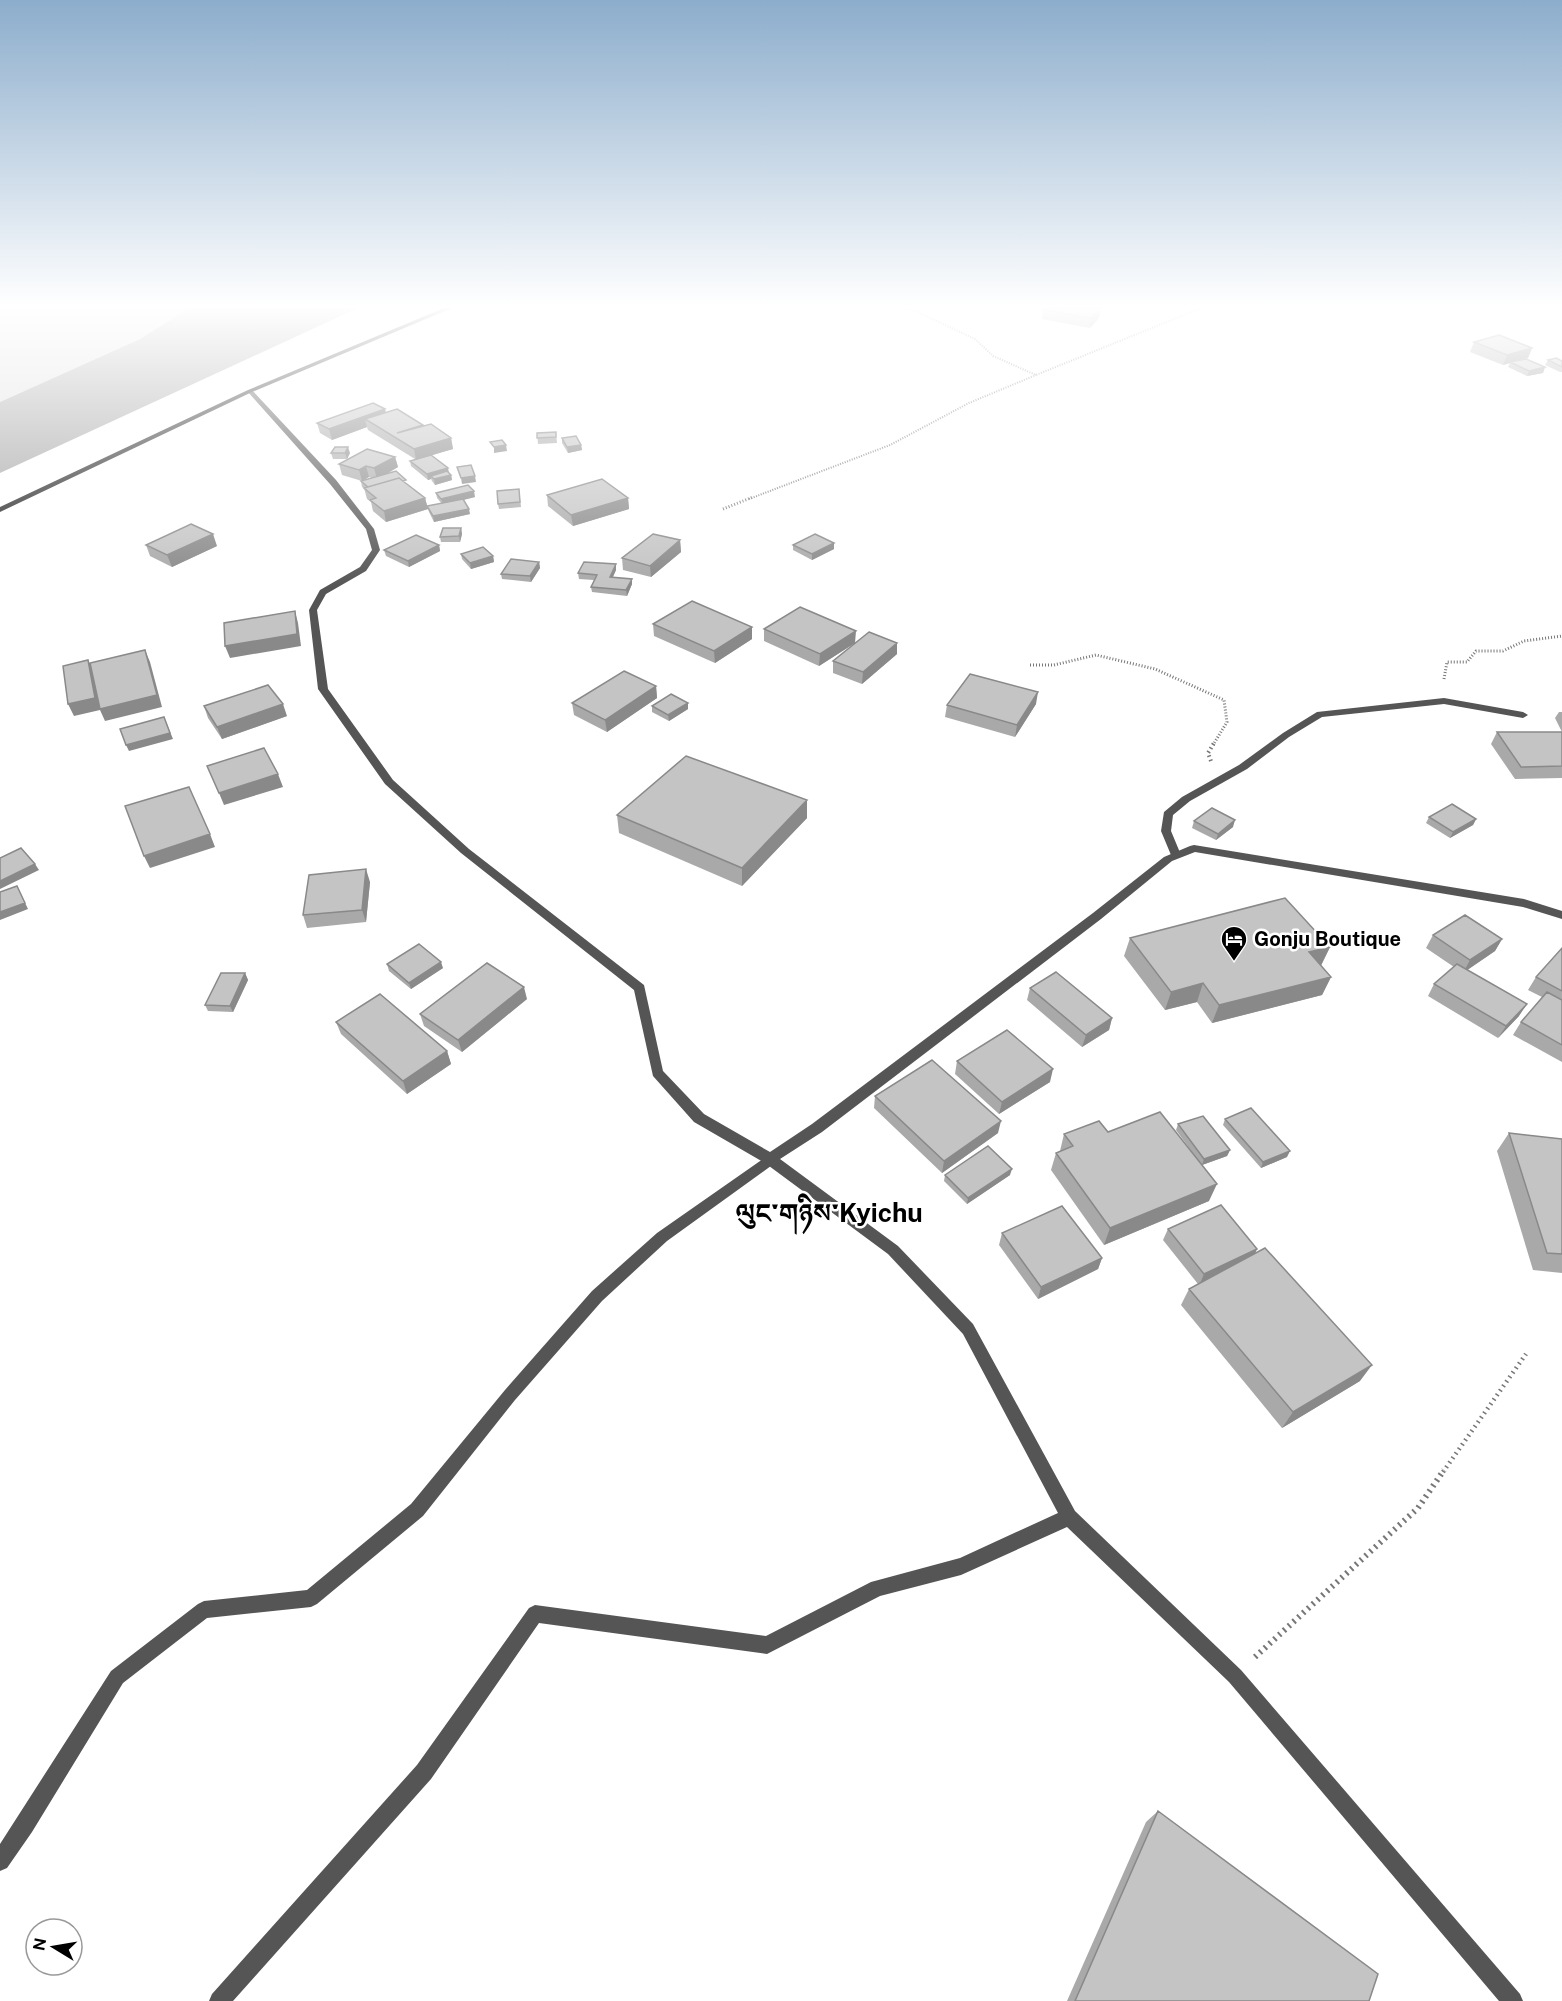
<svg xmlns="http://www.w3.org/2000/svg" width="1562" height="2001" font-family="'Public Sans','Noto Serif Tibetan',sans-serif">
  <style>
    .green { fill: #dcdcdc }
    .water { fill: #a3a3a3 }
    .lines { fill: none; stroke-linecap: round; stroke-linejoin: round }
    .path-far4 { stroke: #777; stroke-width: 2; stroke-dasharray: 1 1.5; stroke-linecap: butt }
    .path-far3 { stroke: #777; stroke-width: 3; stroke-dasharray: 1 2; stroke-linecap: butt }
    .path-far2 { stroke: #777; stroke-width: 4; stroke-dasharray: 1.5 3; stroke-linecap: butt }
    .path-far1 { stroke: #777; stroke-width: 4.5; stroke-dasharray: 1.5 4; stroke-linecap: butt }
    .path { stroke: #777; stroke-width: 6; stroke-dasharray: 2 4.5; stroke-linecap: butt }
    .lane { fill: #555; fill-rule: evenodd }
    .street { fill: #555; fill-rule: evenodd }
    .secondary { fill: #222; fill-rule: evenodd }
    .wall { fill: #a9a9a9 }
    .shaded-wall { fill: #898989 }
    .building { fill: #c4c4c4; stroke: #898989; stroke-width: 1.5 }
    .labels { text-anchor: middle; stroke-width: 5; stroke-linejoin: round; paint-order: stroke }
    .poi-label { font-size: 20px; font-weight: bold; fill: #000; stroke: #fff; text-anchor: start }
    .district-label { font-size: 26px; font-weight: bold; fill: #000; stroke: #fff }
  </style>
  <rect width="100%" height="100%" fill="#fff"/>
  <!-- green -->
  <path class="green" d="M0 308H189L140 339 0 402Z"/>
  <!-- water -->
  <path class="water" d="M189 308H358L0 473V402L140 339Z"/>
  <g class="lines">
    <!-- path-far4 -->
    <path class="path-far4" d="M909 308 975 339 993 356 1036 375 1201 308
      M749 499 890 445 969 403 1036 375"/>
    <!-- path-far3 -->
    <path class="path-far3" d="M723 509 753 497
      M1030 665H1054L1096 655 1155 669 1224 700 1227 722 1213 745
      M1444 679 1447 662H1467L1476 651H1503L1524 641 1562 636"/>
    <!-- path-far2 -->
    <path class="path-far2" d="M1211 761 1208 753 1214 743"/>
    <!-- path-far1 -->
    <path class="path-far1" d="M1443 1472 1526 1354"/>
    <!-- path -->
    <path class="path" d="M1255 1657 1418 1508 1444 1470"/>
    <!-- lane -->
    <path class="lane" d="M1444 698 1523 712 1528 715 1523 718 1444 704 1322 717 1289 737 1247 769 1190 801 1173 815 1171 831 1181 855 1176 858 1171 855 1161 831 1164 812 1182 797 1239 765 1283 733 1317 712Z
      M770 1154 775 1155 777 1159 775 1163 667 1241 602 1301 515 1400 423 1516 317 1604 311 1607 207 1618 123 1683 32 1832 7 1868 0 1871V1844L111 1671 198 1604 204 1601 307 1590 411 1504 505 1390 592 1291 657 1233Z"/>
    <!-- street -->
    <path class="street" d="M248 390H252L336 480 374 529 380 550 366 571 326 594 317 610 328 689 393 780 469 849 644 985 663 1071 704 1114 770 1152 812 1124 1093 913 1164 857 1190 846 1194 845 1524 899 1562 911V919L1523 907 1195 852 1172 861 1101 919 822 1132 780 1159 898 1246 973 1324 1075 1511 1241 1670 1520 1994 1523 2001H1499L1229 1682 1067 1527 961 1575 880 1596 767 1654 539 1623 431 1779 233 2001H209L212 1994 417 1765 529 1608 535 1605 766 1636 871 1582 960 1558 1058 1513 963 1334 888 1254 765 1163 694 1122 653 1076 634 990 461 853 385 784 318 689 309 610 320 590 360 567 372 550 366 529 330 484 248 392Z"/>
    <!-- secondary -->
    <path class="secondary" d="M444 308H452L252 392 0 512V507L248 390Z"/>
  </g>
  <!-- wall -->
  <path class="wall" d="M1043 310 1099 318 1090 328 1042 319Z
    M1474 342 1532 348 1528 358 1522 360 1545 367 1543 373 1527 376 1508 367 1510 363 1503 365 1470 352Z
    M1548 360 1562 361V372H1560L1545 365Z
    M386 413 451 438 453 449 431 455 451 475 452 480 435 485 432 481 431 479 428 480 411 466 410 461 415 459 368 430 367 427 332 440 320 433 317 423Z
    M556 432 557 443 538 444 537 433Z
    M562 438 581 445 582 450 568 453 562 443Z
    M331 453H350L347 459H333Z
    M395 457 398 467 387 474 407 484 425 498 428 509 386 522 373 511 371 502 367 499 364 488 362 487 361 481 372 478 369 477 362 481 342 475 339 464Z
    M519 489 521 507 499 509 498 504Z
    M436 493 475 497 463 500 470 514 434 522 429 512 427 506 442 504 437 498Z
    M547 495 628 498 629 509 573 526 548 506Z
    M461 528 462 534 460 542H441L440 537Z
    M680 540 681 552 651 577 623 570 622 558Z
    M834 543V549L812 560 793 550V545Z
    M146 545 217 546 172 567 150 556Z
    M439 545 440 551 409 567 386 556 384 550Z
    M461 554 493 556 494 562 471 569 462 559Z
    M539 562 540 568 531 582 502 579 501 574Z
    M616 564V570L613 577 632 584 627 596 592 592 591 587 594 580 579 579 578 573Z
    M653 624 752 639 715 663 654 636Z
    M764 629 855 643 819 666 764 641Z
    M897 643V654L862 684 833 673V661Z
    M656 686 657 698 607 732 574 715 572 703Z
    M1036 704 1015 737 945 717 947 705Z
    M204 706 287 716 222 739 208 718Z
    M652 706 688 709 669 721 652 712Z
    M1559 712H1562V778L1515 779 1491 744 1497 732H1562L1555 718Z
    M617 815 807 818 742 886 619 833Z
    M1429 817 1476 819 1473 825 1450 838 1426 823Z
    M1194 821 1233 827 1216 840 1192 828Z
    M370 882 366 922 307 928 303 915Z
    M1433 935 1502 939 1495 951 1467 970 1519 1016 1498 1038 1428 996 1434 984 1454 967 1426 948Z
    M1130 938 1330 947 1321 966 1331 977 1322 995 1212 1023 1197 1002 1165 1010 1124 956Z
    M1562 948V1062L1513 1035 1521 1022 1542 997 1528 990 1536 977Z
    M387 964 443 968 411 989 389 971Z
    M245 973 248 980 233 1012 208 1011 205 1005Z
    M1030 988 1112 1018 1109 1030 1082 1047 1027 1000Z
    M527 999 462 1052 424 1026 420 1014Z
    M336 1022 447 1051 451 1064 407 1094 341 1034Z
    M957 1061 1050 1082 999 1114 955 1074Z
    M875 1096 998 1133 942 1173 874 1108Z
    M1225 1119 1287 1157 1261 1168 1223 1125Z
    M1178 1124 1230 1150 1227 1156 1202 1165 1209 1201 1104 1245 1051 1170 1056 1153 1060 1151 1064 1134 1108 1132 1198 1160 1176 1130Z
    M1509 1133 1562 1139V1273L1533 1270 1497 1151Z
    M945 1175H1010L967 1204 944 1181Z
    M1168 1229 1255 1253 1360 1381 1282 1428 1181 1305 1189 1289 1198 1284 1163 1240Z
    M1002 1233 1102 1258 1098 1269 1038 1299 999 1245Z
    M1158 1811 1369 2001H1067L1146 1822Z"/>
  <!-- shaded-wall -->
  <path class="shaded-wall" d="M1101 308 1099 318 1090 328 1091 318Z
    M1532 348 1528 358 1512 362H1510V363L1503 365 1507 355Z
    M1545 367 1543 373 1527 376 1529 371Z
    M385 409 388 419H365L367 427 332 440 329 429Z
    M451 438 453 449 416 460 414 449Z
    M506 445 507 451 494 453V447Z
    M581 445 582 450 568 453 567 447Z
    M348 447 350 453 347 459 345 453Z
    M395 457 398 467 377 479 374 468Z
    M366 466 369 477 362 481 359 470Z
    M448 468 449 473 431 476V479L428 480 427 474Z
    M451 475 452 480 435 485 434 479Z
    M475 476 476 482 462 484 461 478Z
    M474 491 475 497 443 505 441 499Z
    M425 498 428 509 386 522 384 511Z
    M628 498 629 509 573 526 571 515Z
    M469 509 470 514 434 522 433 516Z
    M461 528 462 534 460 542 459 536Z
    M213 534 217 546 172 567 167 555Z
    M680 540 681 552 651 577 650 566Z
    M834 543V549L812 560V554Z
    M439 545 440 551 409 567 408 561Z
    M493 556 494 562 471 569 470 563Z
    M539 562 540 568 531 582 530 576Z
    M616 564V570L610 583V577Z
    M632 579V584L627 596 626 590Z
    M295 611 298 623 301 646 230 658 225 646Z
    M752 627V639L715 663 714 651Z
    M856 631 855 643 819 666 820 654Z
    M897 643V654L862 684 863 672Z
    M145 650 150 662 162 707 105 721 100 710 74 716 68 704 88 660 93 672Z
    M656 686 657 698 607 732 605 720Z
    M1038 692 1036 704 1015 737 1017 725Z
    M688 703V709L669 721 668 715Z
    M283 704 287 716 222 739 217 727Z
    M164 717 173 739 129 751 126 745Z
    M278 774 283 787 224 805 219 793Z
    M807 800V818L742 886V868Z
    M1476 819 1473 825 1450 838 1453 832Z
    M1235 820 1233 827 1216 840 1218 834Z
    M210 834 215 847 150 868 144 856Z
    M35 864 39 870 0 889V881Z
    M366 869 370 882 366 922 362 910Z
    M17 886 28 909 0 920V912Z
    M1502 939 1495 951 1463 973 1470 960Z
    M1330 947 1321 965 1301 971 1309 952Z
    M441 962 443 968 411 989 409 983Z
    M245 973 248 980 233 1012 230 1006Z
    M1331 977 1322 995 1212 1023 1219 1005Z
    M1203 983 1197 1002 1165 1010 1171 992Z
    M524 987 527 999 462 1052 458 1040Z
    M1527 1004 1519 1016 1498 1038 1506 1026Z
    M1112 1018 1109 1030 1082 1047 1086 1035Z
    M447 1051 451 1064 407 1094 403 1081Z
    M1053 1069 1050 1082 999 1114 1002 1102Z
    M1001 1121 998 1133 942 1173 944 1161Z
    M1230 1150 1227 1156 1202 1165 1204 1159Z
    M1290 1151 1287 1157 1261 1168 1263 1162Z
    M1012 1169 1010 1175 967 1204 968 1198Z
    M1217 1184 1209 1201 1104 1245 1110 1228Z
    M1257 1249 1252 1261 1199 1286 1204 1274Z
    M1102 1258 1098 1269 1038 1299 1041 1287Z
    M1372 1365 1360 1381 1282 1428 1293 1412Z"/>
  <!-- building -->
  <path class="building" d="M1045 308H1101L1091 318 1043 310Z
    M1499 335 1532 348 1507 355 1474 342Z
    M1556 358 1562 361V367L1548 360Z
    M1526 359 1545 367 1529 371 1510 362Z
    M373 403 385 409 329 429 317 423Z
    M397 409 423 425 397 433 431 424 451 438 414 449 365 419Z
    M556 432V437L537 438V433Z
    M576 436 581 445 567 447 562 438Z
    M502 440 506 445 494 447 490 442Z
    M335 447H348L345 453H331Z
    M367 449 395 457 374 468 366 466 359 470 339 464Z
    M431 455 448 468 427 474 410 461Z
    M471 465 475 476 461 478 457 467Z
    M396 471 406 480 403 481 399 478 368 487 361 481Z
    M447 471 451 475 434 479 431 476Z
    M399 478 425 498 384 511 370 500 376 498 364 488Z
    M602 479 628 498 571 515 547 495Z
    M468 485 474 491 441 499 436 493Z
    M519 489 520 502 498 504 497 491Z
    M463 499 469 509 433 516 427 506Z
    M191 524 213 534 167 555 146 545Z
    M443 528H461L459 536 440 537Z
    M653 534 680 540 650 566 622 558Z
    M815 534 834 543 812 554 793 545Z
    M416 535 439 545 408 561 384 550Z
    M483 547 493 556 470 563 461 554Z
    M511 559 539 562 530 576 501 574Z
    M584 562 616 564 610 577 632 579 626 590 591 587 597 575 578 573Z
    M692 601 752 627 714 651 653 624Z
    M800 607 856 631 820 654 764 629Z
    M295 611 297 634 225 646 224 623Z
    M869 632 897 643 863 672 833 661Z
    M145 650 157 695 100 709 90 663Z
    M88 660 95 698 68 704 63 666Z
    M624 671 656 686 605 720 572 703Z
    M970 674 1038 692 1017 725 947 705Z
    M268 685 283 704 217 727 204 706Z
    M671 694 688 703 668 715 652 706Z
    M164 717 170 733 126 745 120 729Z
    M1497 732H1562V766L1521 767Z
    M264 748 278 774 219 793 207 766Z
    M686 756 807 800 742 868 617 815Z
    M189 787 210 834 144 856 125 806Z
    M1452 804 1476 819 1453 832 1429 817Z
    M1212 808 1235 820 1218 834 1194 821Z
    M21 848 35 864 0 881V858Z
    M366 869 362 910 303 915 309 875Z
    M17 886 25 903 0 912V892Z
    M1285 898 1330 947 1309 952 1331 977 1219 1005 1203 983 1171 992 1130 938Z
    M1465 915 1502 939 1470 960 1433 935Z
    M419 944 441 962 409 983 387 964Z
    M1562 948V991L1536 977Z
    M487 963 524 987 458 1040 420 1014Z
    M1457 964 1527 1004 1506 1026 1434 984Z
    M1056 972 1112 1018 1086 1035 1030 988Z
    M221 973H245L230 1006 205 1005Z
    M1547 992 1562 1000V1045L1521 1022Z
    M380 994 447 1051 403 1081 336 1022Z
    M1007 1030 1053 1069 1002 1102 957 1061Z
    M932 1060 1001 1121 944 1161 875 1096Z
    M1251 1108 1290 1151 1263 1162 1225 1119Z
    M1160 1112 1217 1184 1110 1228 1056 1153 1073 1146 1064 1134 1099 1121 1108 1132Z
    M1203 1116 1230 1150 1204 1159 1178 1124Z
    M1509 1133 1562 1139V1254L1547 1253Z
    M988 1146 1012 1169 968 1198 945 1175Z
    M1221 1205 1257 1249 1204 1274 1168 1229Z
    M1062 1206 1102 1258 1041 1287 1002 1233Z
    M1265 1248 1372 1365 1293 1412 1189 1289Z
    M1158 1811 1378 1974 1369 2001H1075Z"/>
  <!-- sky -->
  <linearGradient id="sky" x2="0" y2="1"><stop stop-color="#8cadcc"/><stop offset="0.52" stop-color="#fff"/><stop offset="1" stop-color="#fff" stop-opacity="0"/></linearGradient>
  <rect width="1562" height="588" fill="url(#sky)"/>
  <!-- icons -->
  <defs>
    <g id="hotel-pin" transform="scale(1.35)"><path d="M0 17L-7.5 6A9.5 9.5 0 1 1 7.5 6Z" fill="#000" stroke="#fff"/><path d="M-6-4.5h1.5V1H6V5H4.5V3h-9V5H-6ZM-4 0a1.8 1.8 0 1 1 3.6 0ZM.5 0V-2.5h3Q6-2.5 6 0Z" fill="#fff"/></g>
  </defs>
  <g fill-rule="evenodd">
    <use href="#hotel-pin" x="1234" y="939"/>
  </g>
  <g class="labels">
    <!-- poi labels -->
    <g class="poi-label">
      <text x="1254" y="946">Gonju Boutique</text>
    </g>
    <!-- district labels -->
    <g class="district-label">
      <text x="829" y="1222">ལུང་གཉིས་Kyichu</text>
    </g>
  </g>
  <!-- north arrow -->
  <g transform="translate(54 1947) rotate(281)"><circle r="28" fill="#ffffff" stroke="#999999" stroke-width="1.5"/>
  <path d="M0-4.5L10 22L0 15L-10 22Z" fill="#000000"/>
  <text y="-9" font-size="16" font-weight="bold" text-anchor="middle" fill="#000000">N</text>
  </g>
</svg>
